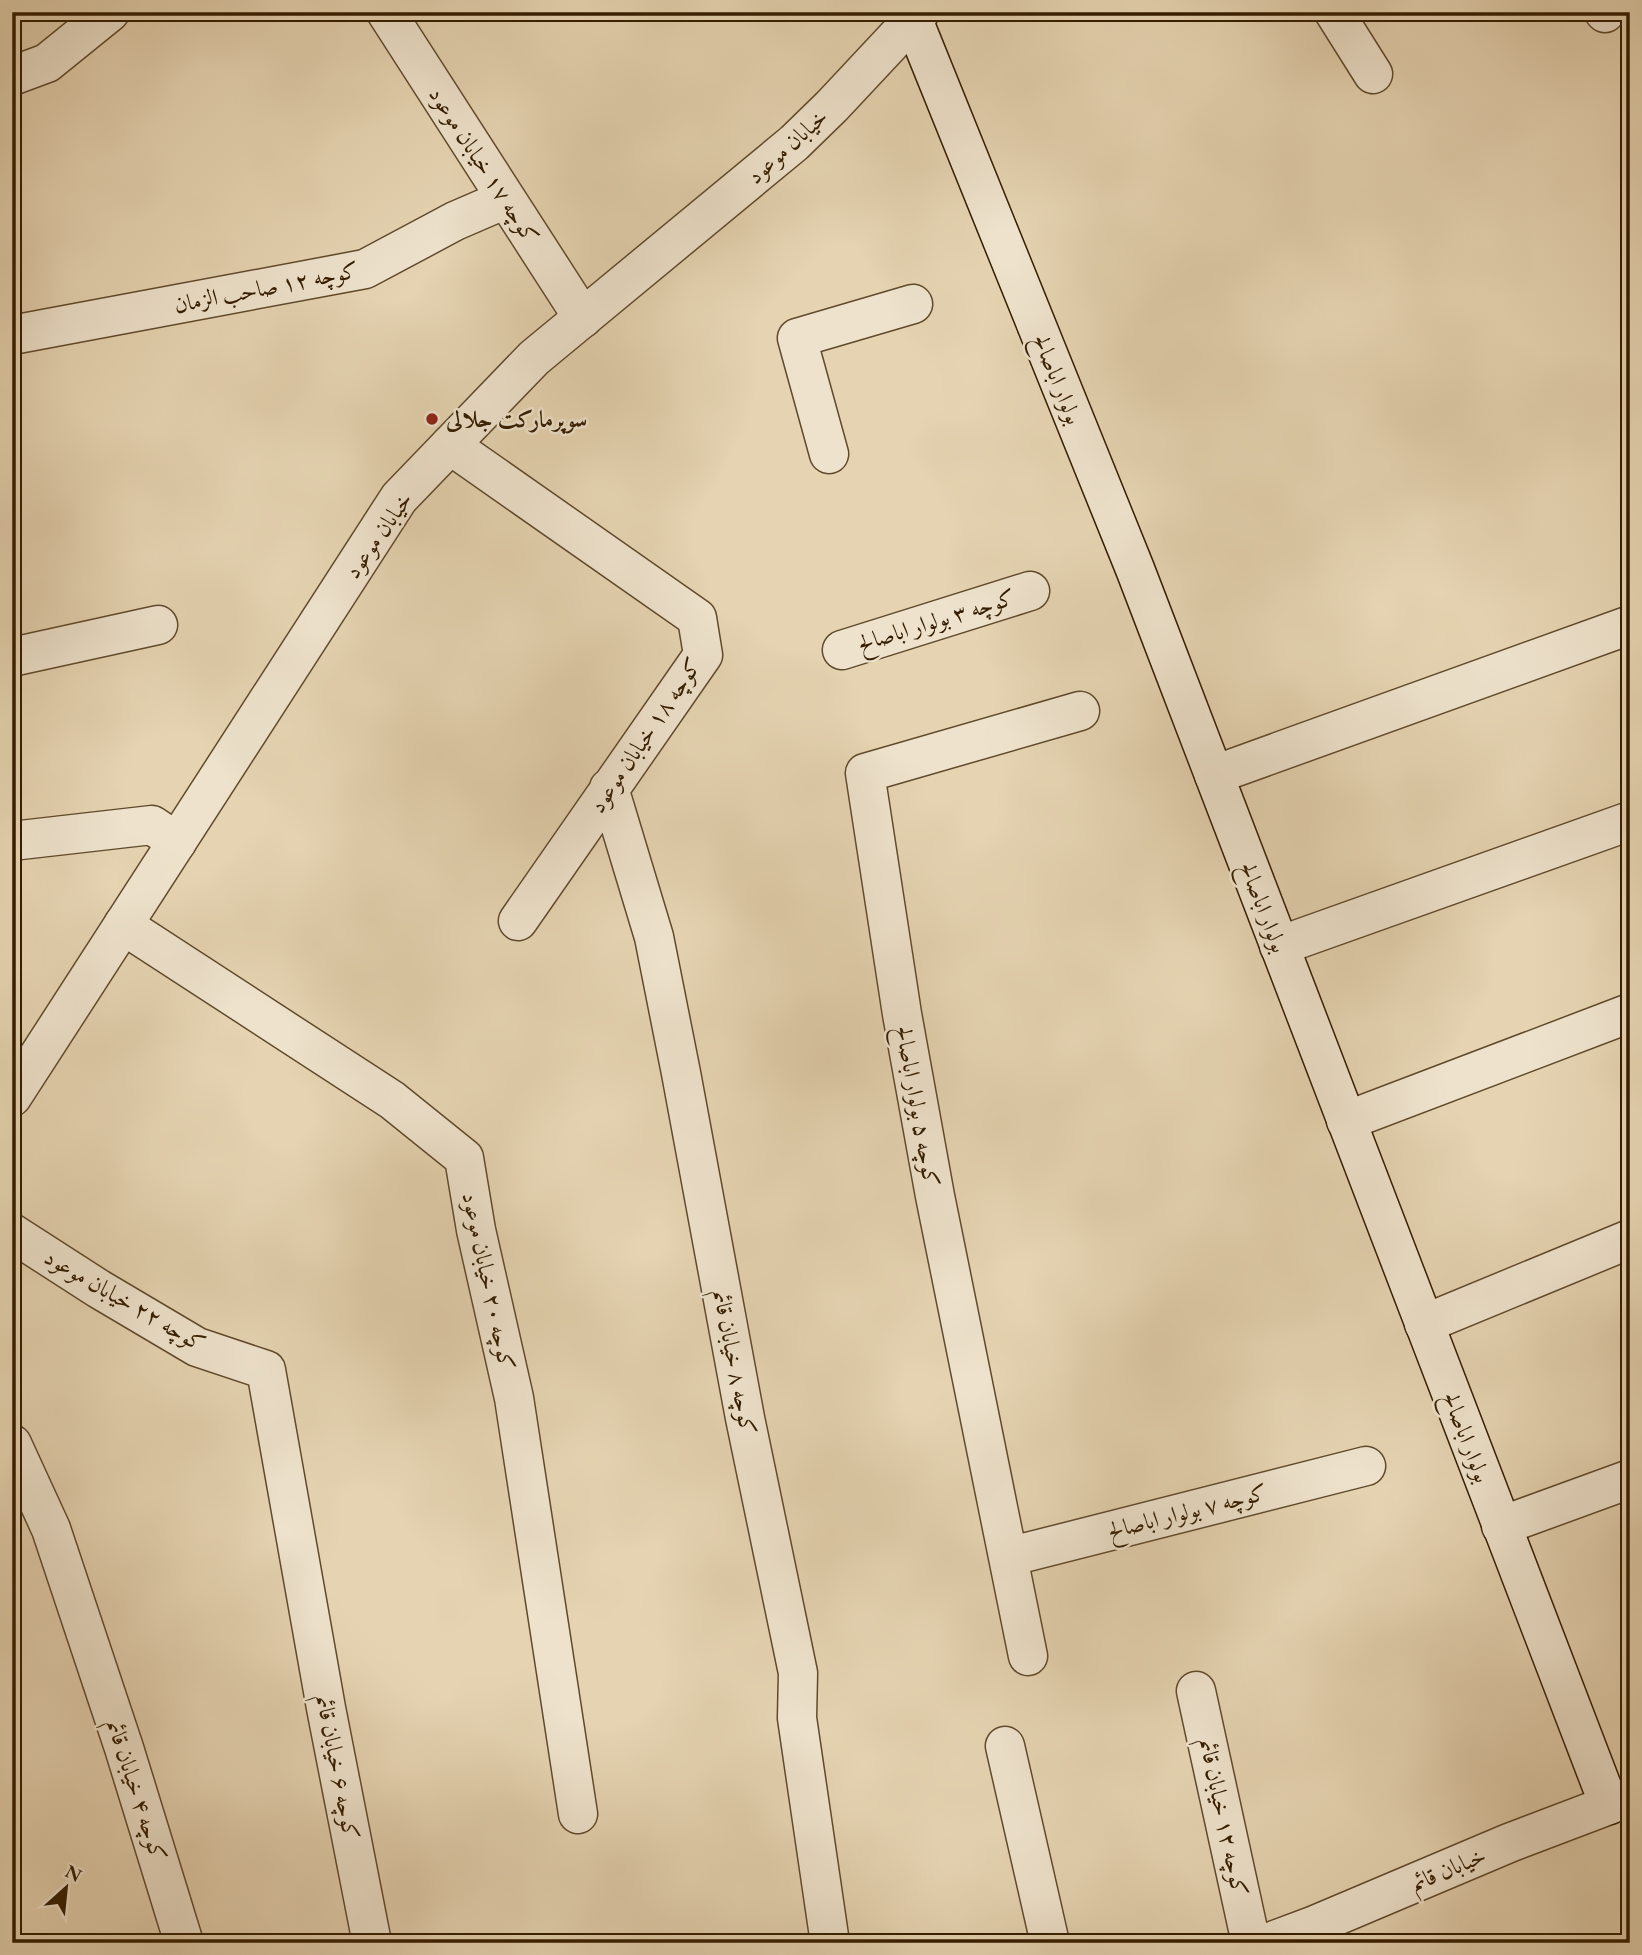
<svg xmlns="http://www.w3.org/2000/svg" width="1642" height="1955" font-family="'EB Garamond',Amiri,serif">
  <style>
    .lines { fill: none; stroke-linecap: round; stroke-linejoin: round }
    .minor-casing { stroke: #604a2c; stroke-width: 41 }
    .tertiary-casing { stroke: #604a2c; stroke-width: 41 }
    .secondary-casing { stroke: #341d00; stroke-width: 41 }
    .minor { stroke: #eee2cc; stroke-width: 38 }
    .tertiary { stroke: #eee2cc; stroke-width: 38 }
    .secondary { stroke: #eee2cc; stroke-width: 38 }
    .poi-dot { fill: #8f2418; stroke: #eee2cc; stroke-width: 2.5 }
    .labels { text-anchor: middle; stroke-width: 5; stroke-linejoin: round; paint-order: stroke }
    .street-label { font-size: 23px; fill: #341d00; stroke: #eee2cc }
    .poi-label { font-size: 23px; font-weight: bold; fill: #341d00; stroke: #eee2cc; text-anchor: start }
  </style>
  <rect width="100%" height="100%" fill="#e5d3b1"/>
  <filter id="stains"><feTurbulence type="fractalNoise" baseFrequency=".00286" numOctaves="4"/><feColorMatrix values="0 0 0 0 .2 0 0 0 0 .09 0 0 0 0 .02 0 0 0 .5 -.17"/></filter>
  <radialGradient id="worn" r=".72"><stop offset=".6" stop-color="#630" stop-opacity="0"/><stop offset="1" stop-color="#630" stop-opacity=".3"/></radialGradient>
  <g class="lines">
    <!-- minor casing -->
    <g class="minor-casing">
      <path id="minor" d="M386 12 583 318
        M1334 12 1373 74
        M1604 12 1605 13
        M12 76 47 63 110 12
        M12 335 365 269 455 221 506 199
        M450 445 697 618 703 655 518 921
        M829 454 797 338 913 304
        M842 650 1030 591
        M12 657 158 625
        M1214 775 1630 625
        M609 788 654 937 681 1073 745 1418 798 1673 797 1718 830 1943
        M12 841 152 825 177 842
        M123 925 392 1100 464 1158 476 1230 514 1398 578 1814
        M1279 946 1630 821
        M1346 1121 1630 1013
        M12 1233 99 1289 197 1347 266 1370 326 1708 372 1943
        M1424 1324 1630 1239
        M12 1444 51 1529 124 1748 184 1943
        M1501 1526 1630 1479
        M1008 1557 1366 1466
        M1028 1656 935 1196 902 1014 865 773 1080 711
        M1196 1691 1251 1943
        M1005 1746 1050 1943
        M1267 1943 1315 1925 1509 1843 1630 1797"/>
    </g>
    <!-- tertiary casing -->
    <g class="tertiary-casing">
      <path id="tertiary" d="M12 1097 399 498 534 358 794 143 832 106 920 12"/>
    </g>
    <!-- secondary casing -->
    <g class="secondary-casing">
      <path id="secondary" d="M910 12 1135 569 1609 1805"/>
    </g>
    <!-- minor -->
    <use href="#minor" class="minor"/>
    <!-- tertiary -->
    <use href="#tertiary" class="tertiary"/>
    <!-- secondary -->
    <use href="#secondary" class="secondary"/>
  </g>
  <!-- markers -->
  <circle class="poi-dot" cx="432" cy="419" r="7"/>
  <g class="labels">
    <!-- street labels -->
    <g class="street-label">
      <text transform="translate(787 146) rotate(-42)" y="8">خیابان موعود</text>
      <text transform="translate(484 165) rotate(57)" y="8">کوچه ۱۷ خیابان موعود</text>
      <text transform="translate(266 287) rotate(-11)" y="8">کوچه ۱۲ صاحب الزمان</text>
      <text transform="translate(1058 379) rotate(68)" y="8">بولوار اباصالح</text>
      <text transform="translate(378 535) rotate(-55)" y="8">خیابان موعود</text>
      <text transform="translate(936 620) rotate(-17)" y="8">کوچه ۳ بولوار اباصالح</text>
      <text transform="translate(645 735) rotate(-56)" y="8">کوچه ۱۸ خیابان موعود</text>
      <text transform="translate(1264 907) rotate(69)" y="8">بولوار اباصالح</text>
      <text transform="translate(918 1106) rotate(80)" y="8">کوچه ۵ بولوار اباصالح</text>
      <text transform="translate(489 1281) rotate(78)" y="8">کوچه ۲۰ خیابان موعود</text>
      <text transform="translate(125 1300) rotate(30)" y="8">کوچه ۲۲ خیابان موعود</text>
      <text transform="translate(735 1362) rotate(79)" y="8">کوچه ۸ خیابان قائم</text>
      <text transform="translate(1467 1437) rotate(69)" y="8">بولوار اباصالح</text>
      <text transform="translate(1187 1511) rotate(-14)" y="8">کوچه ۷ بولوار اباصالح</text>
      <text transform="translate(338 1767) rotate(79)" y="8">کوچه ۶ خیابان قائم</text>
      <text transform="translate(137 1790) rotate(72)" y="8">کوچه ۴ خیابان قائم</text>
      <text transform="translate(1224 1817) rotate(78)" y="8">کوچه ۱۲ خیابان قائم</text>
      <text transform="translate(1448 1869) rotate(-23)" y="8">خیابان قائم</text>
    </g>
    <!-- poi labels -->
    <g class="poi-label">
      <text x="446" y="427">سوپرمارکت جلالی</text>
    </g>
  </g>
  <!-- margin -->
  <rect width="1642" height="1955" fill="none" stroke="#e5d3b1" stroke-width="42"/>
  <rect x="14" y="14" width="1614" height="1927" fill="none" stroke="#341d00" stroke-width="3.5"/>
  <rect x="21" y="21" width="1600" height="1913" fill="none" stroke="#341d00" stroke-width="2"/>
  <!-- north arrow -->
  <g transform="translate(66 1888) rotate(27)" stroke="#eee2cc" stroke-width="5" paint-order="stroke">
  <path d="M0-5L12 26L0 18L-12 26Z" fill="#341d00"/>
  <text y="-10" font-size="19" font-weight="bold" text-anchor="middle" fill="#341d00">N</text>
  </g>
  <rect width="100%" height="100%" filter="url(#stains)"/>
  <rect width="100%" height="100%" fill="url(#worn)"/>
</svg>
